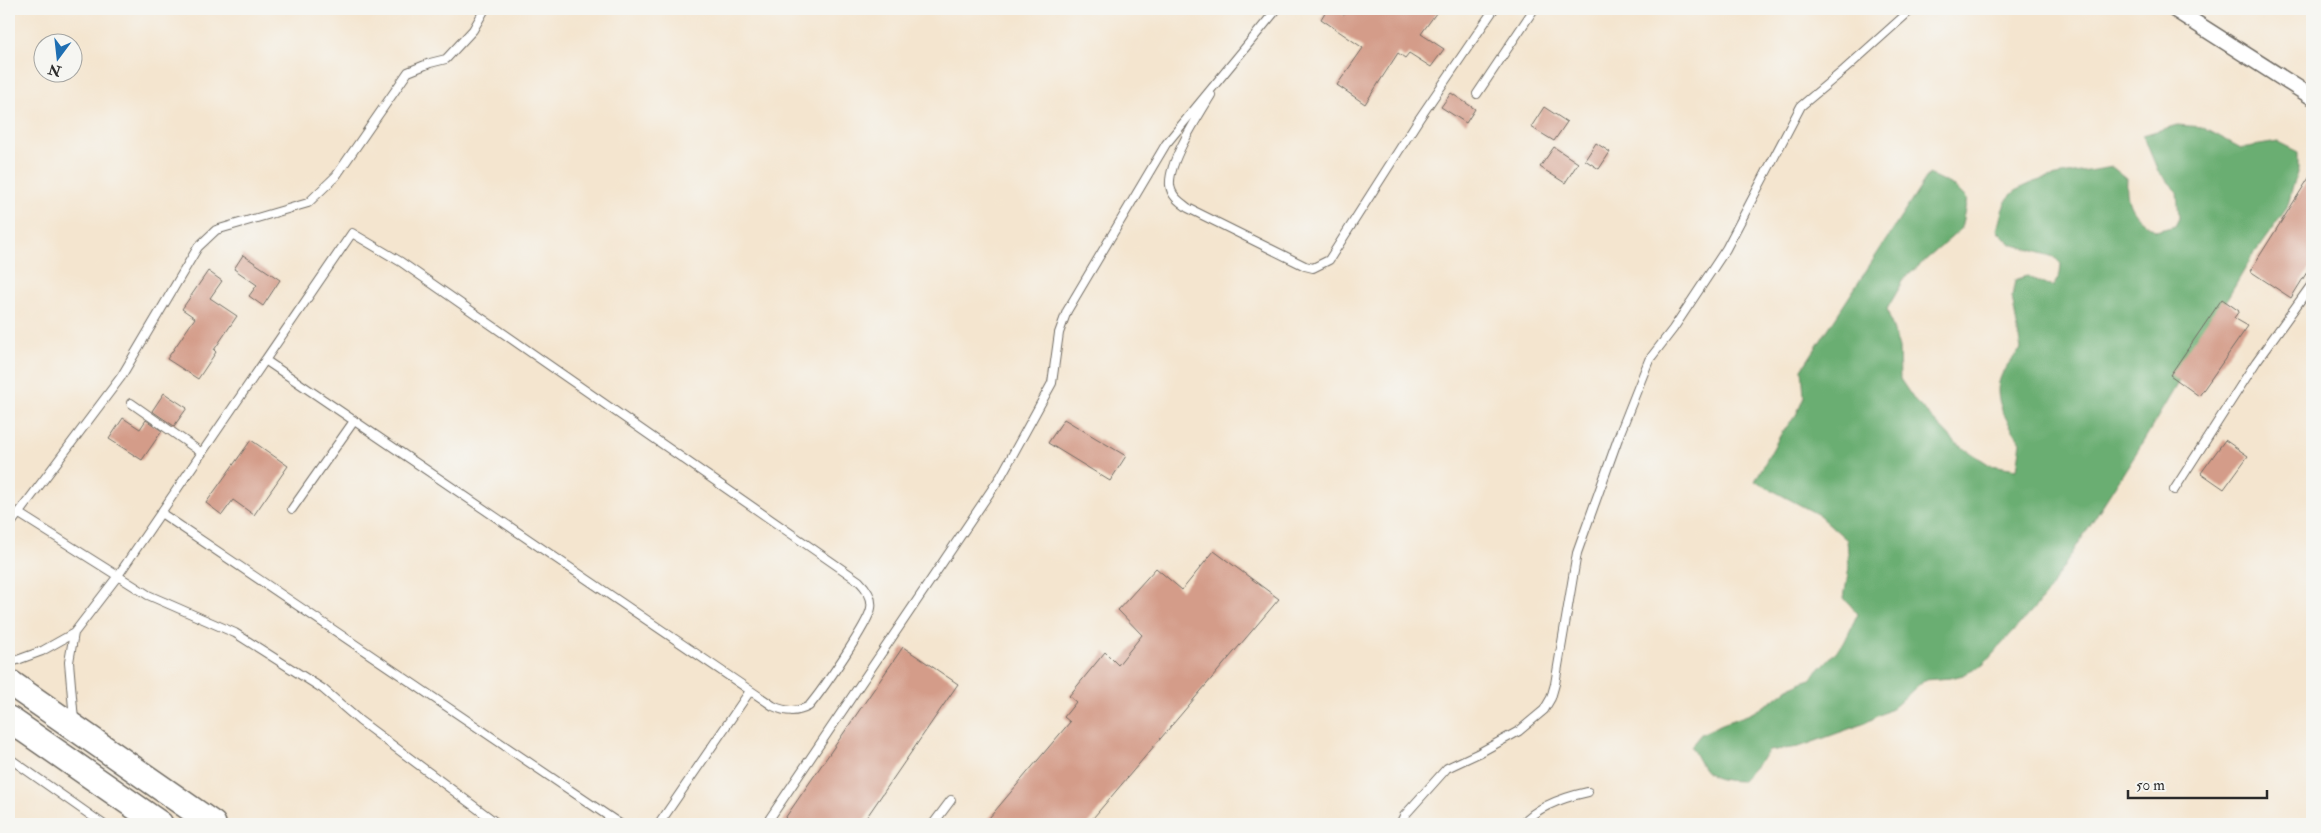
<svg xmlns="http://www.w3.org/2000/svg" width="2321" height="833" font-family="'IM FELL Double Pica',serif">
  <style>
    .forest { fill: #6bae72; stroke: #4b6c4e }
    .building { fill: #d49c89 }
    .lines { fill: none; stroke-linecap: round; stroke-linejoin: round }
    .service-casing { stroke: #716c64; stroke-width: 10 }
    .minor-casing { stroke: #716c64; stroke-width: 18 }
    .trunk-casing { stroke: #716c64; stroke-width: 28 }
    .service { stroke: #fff; stroke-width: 8 }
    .minor { stroke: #fff; stroke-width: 15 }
    .trunk { stroke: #fff; stroke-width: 25 }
  </style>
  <rect width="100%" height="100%" fill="#f6f6f2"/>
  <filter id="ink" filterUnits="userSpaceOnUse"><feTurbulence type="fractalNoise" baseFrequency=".02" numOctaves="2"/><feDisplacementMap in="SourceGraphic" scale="10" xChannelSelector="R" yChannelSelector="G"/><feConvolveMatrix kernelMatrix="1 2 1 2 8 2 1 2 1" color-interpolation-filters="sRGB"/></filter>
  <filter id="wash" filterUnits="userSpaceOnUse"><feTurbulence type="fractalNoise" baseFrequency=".0096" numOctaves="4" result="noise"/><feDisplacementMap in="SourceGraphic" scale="20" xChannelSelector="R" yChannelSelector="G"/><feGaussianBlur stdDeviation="1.12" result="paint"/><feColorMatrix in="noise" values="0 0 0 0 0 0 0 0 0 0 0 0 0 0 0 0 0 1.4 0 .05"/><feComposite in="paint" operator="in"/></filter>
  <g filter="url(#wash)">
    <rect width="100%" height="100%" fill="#f4e5cf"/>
    <!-- forest -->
    <path class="forest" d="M2177 125 2202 127 2241 148 2278 142 2298 152V169L2287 208 2252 257 2143 442 2045 596 1983 665 1963 675 1951 678 1924 680 1893 708 1863 724 1799 747 1769 751 1742 781C1708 780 1706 776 1691 746L1701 734 1722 724 1750 714 1771 702 1789 688 1810 679 1844 643 1858 614 1844 598 1849 567 1847 540 1819 515 1755 481 1781 434 1796 415 1804 397 1802 369 1929 174 1954 186 1967 199 1961 229 1905 278 1887 309 1899 348 1900 379 1915 401 1956 443 1990 465 2017 469 2021 442C2008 423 1990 398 2002 374 2006 365 2015 356 2021 349L2012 297 2015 280 2027 276 2053 287 2060 274 2061 264 2054 257 2011 244 1997 230C2000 220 2002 206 2009 197 2028 175 2083 173 2112 167L2127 179C2125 207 2134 216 2156 231L2175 226 2179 218 2177 191 2158 171 2143 135Z"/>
    <g id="blocks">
      <!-- building -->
      <path class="building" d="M1327 9H1336L1344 15 1348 9H1439L1421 34 1444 49 1431 67 1409 53 1405 58 1398 53 1365 104 1337 85 1363 48 1321 19Z
        M1451 93 1475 109 1466 123 1441 107Z
        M1544 107 1567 122 1554 141 1531 127Z
        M1596 143 1610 152 1599 169 1585 160Z
        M1554 147 1578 163 1565 183 1540 167Z
        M2312 173V264L2291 298 2250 271Z
        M243 255 280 280 263 306 249 296 257 285 234 269Z
        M208 271 222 281 210 298 237 316 214 350 216 352 198 379 167 359 195 318 182 309Z
        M2222 299 2239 311 2234 318 2248 326 2199 396 2170 375Z
        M164 393 187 408 174 426 152 411Z
        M123 418 140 429 146 420 162 431 142 460 109 439Z
        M1064 419 1126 456 1110 481 1048 443Z
        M251 440 288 466 254 515 233 500 222 515 206 503Z
        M2225 440 2248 456 2224 489 2201 473Z
        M1214 551 1279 599 1088 824H984L1070 722 1064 717 1076 702 1069 696 1105 652 1118 665 1142 635 1118 610 1156 568 1182 590Z
        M903 647 958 684 862 824H781Z"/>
    </g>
  </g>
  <g filter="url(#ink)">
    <use href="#blocks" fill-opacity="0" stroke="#716c64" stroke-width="1"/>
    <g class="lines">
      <!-- service casing -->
      <g class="service-casing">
        <path id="service" d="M1477 94 1534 9
          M1211 95C1199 115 1168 162 1170 185 1171 196 1180 202 1188 208L1305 266 1313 268 1329 260 1419 119 1494 9
          M131 403 202 453
          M2174 490 2256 362 2312 284
          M292 509 354 421
          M18 513 148 595 235 633 323 689 360 721 498 824
          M161 513 620 824
          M9 526 121 377 198 247 216 230 308 203 336 176 408 72 430 63 446 59 473 30 485 9
          M9 663 42 651 74 633 117 577 352 233 401 262 859 581C866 588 873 597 871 608 869 623 821 692 809 706 796 713 786 712 773 706L265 360
          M74 720 69 662 74 633
          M9 758 103 824
          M659 824 750 691
          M766 824 1001 476 1052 383 1059 333 1067 311 1166 144 1277 9
          M933 824 951 800
          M1400 824 1404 816 1447 768 1479 753 1519 731 1544 710 1551 698 1555 684 1577 553 1620 433 1649 360 1673 329 1726 249 1801 106 1844 70 1912 9
          M1522 824C1538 806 1565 797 1588 792"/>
      </g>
      <!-- minor casing -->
      <g class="minor-casing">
        <path id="minor" d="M2174 9 2312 97"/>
      </g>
      <!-- trunk casing -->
      <g class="trunk-casing">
        <path id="trunk" d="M9 682 213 824
          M9 719 160 824"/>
      </g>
      <!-- service -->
      <use href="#service" class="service"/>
      <!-- minor -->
      <use href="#minor" class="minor"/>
      <!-- trunk -->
      <use href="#trunk" class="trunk"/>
    </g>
  </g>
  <!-- margin -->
  <rect width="2321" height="833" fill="none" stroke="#f6f6f2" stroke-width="30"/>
  <!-- north arrow -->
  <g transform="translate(58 58) rotate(195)"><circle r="24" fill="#f6f6f2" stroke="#a5a5a2"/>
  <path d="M0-4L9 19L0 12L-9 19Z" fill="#1f6fb2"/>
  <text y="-8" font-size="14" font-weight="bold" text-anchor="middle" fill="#2b2b2b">N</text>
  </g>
  <!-- scale -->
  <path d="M2128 790v8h139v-8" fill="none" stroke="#2b2b2b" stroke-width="2.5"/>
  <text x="2136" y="790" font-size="15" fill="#2b2b2b" stroke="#f6f6f2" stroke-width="4" paint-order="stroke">50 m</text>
</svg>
